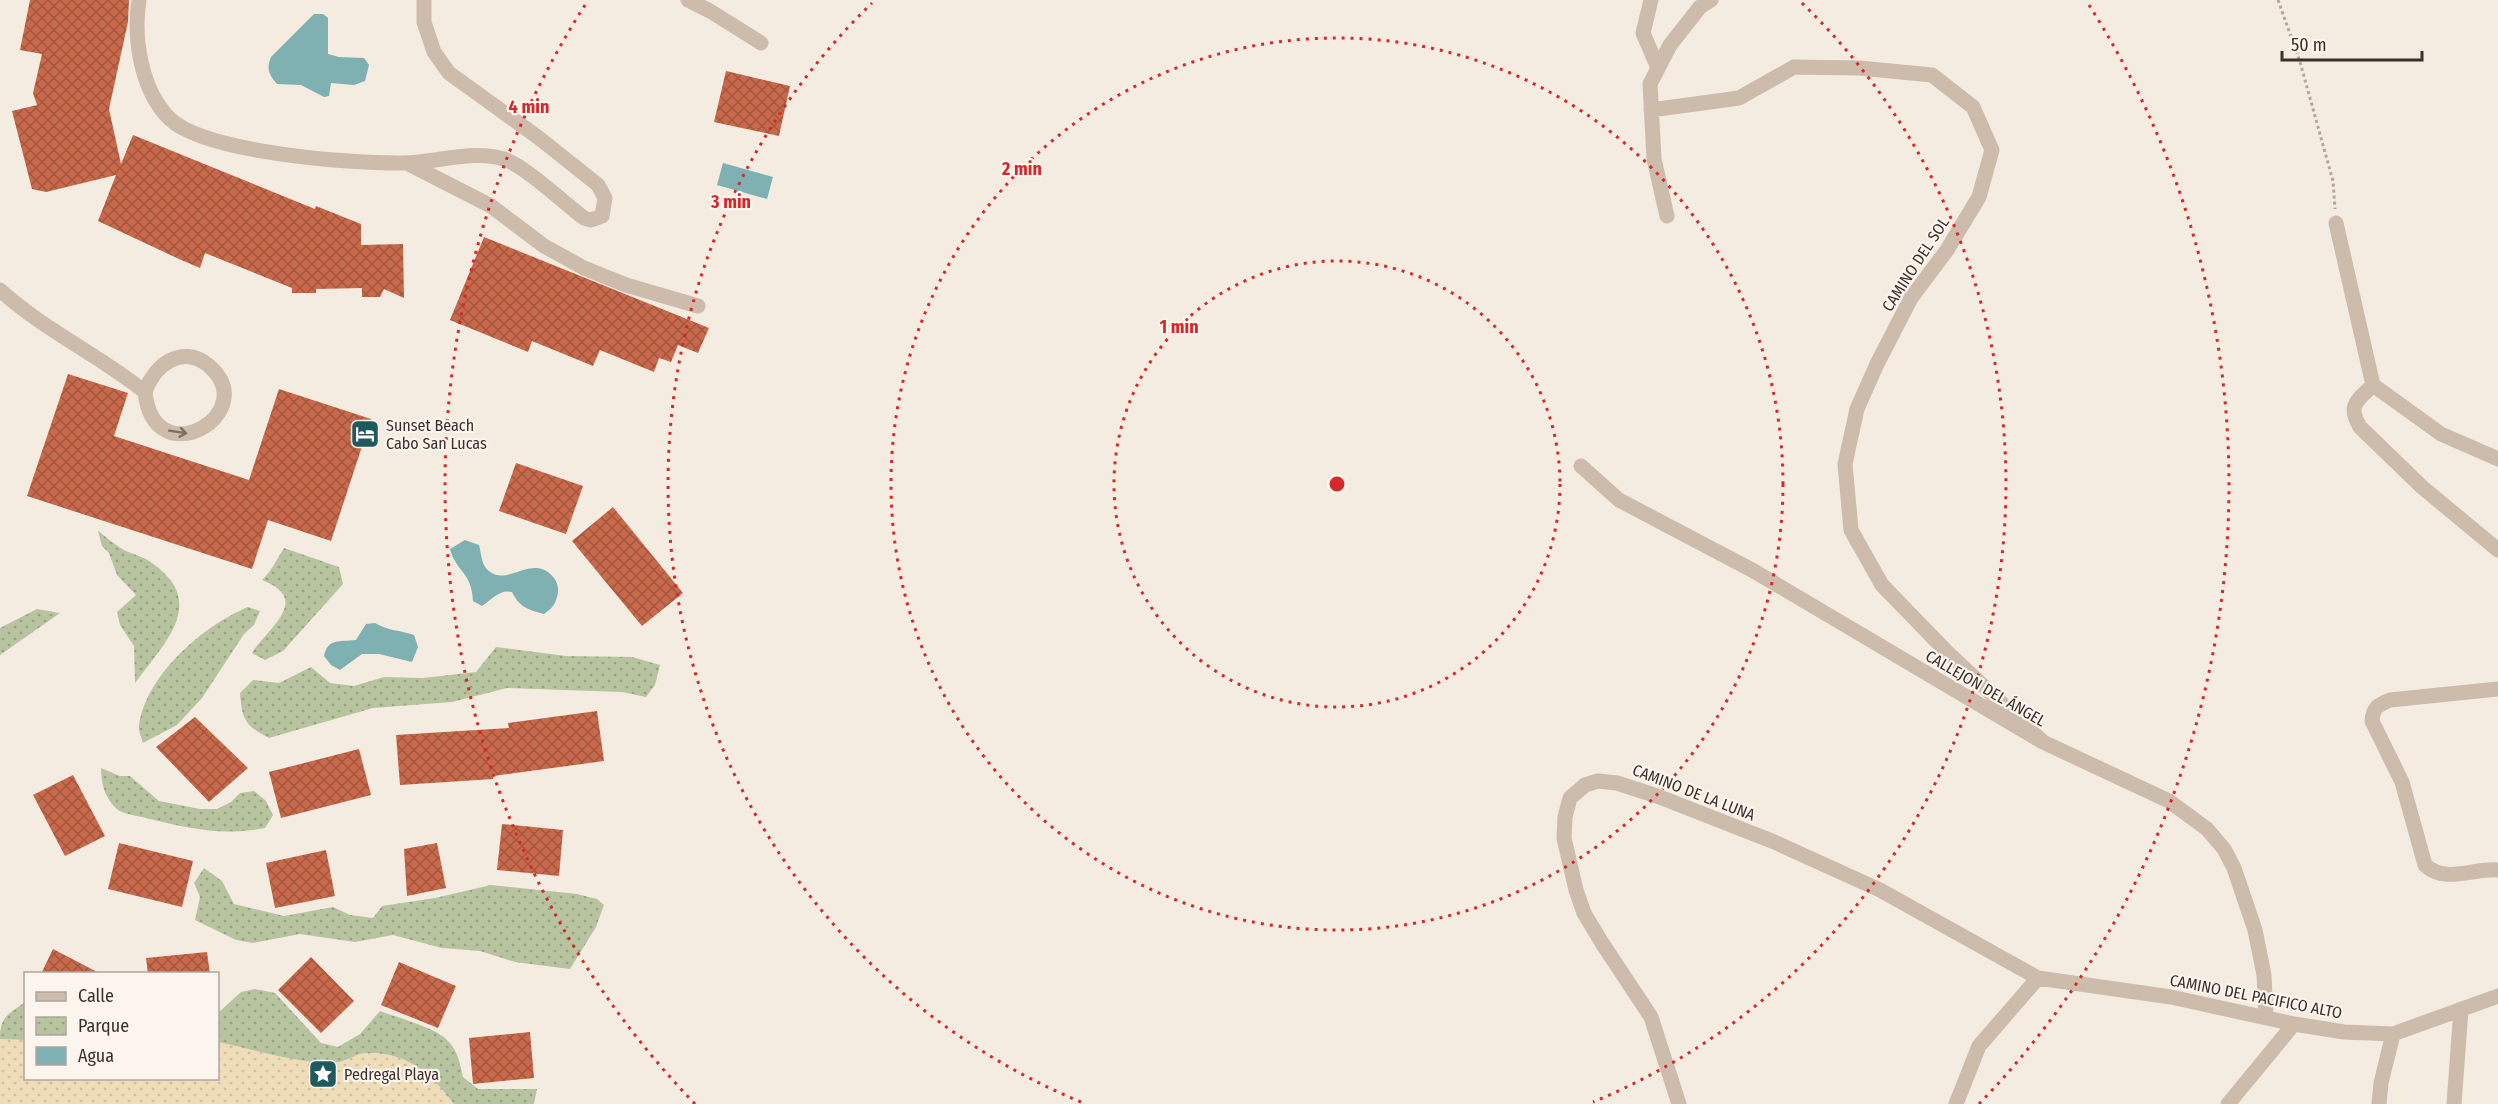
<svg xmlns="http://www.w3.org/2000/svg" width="2498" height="1104" font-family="'Fira Sans Condensed',sans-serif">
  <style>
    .sand { fill: url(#sand-dots) }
    .park { fill: url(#park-dots) }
    .water { fill: #7fb0b2 }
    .building { fill: url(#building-cross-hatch) }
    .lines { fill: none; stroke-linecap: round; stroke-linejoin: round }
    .path { stroke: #b9a596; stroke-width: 3; stroke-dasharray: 3 3; stroke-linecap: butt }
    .minor { stroke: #cdbbac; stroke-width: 15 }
    .oneway { stroke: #7d6f65 }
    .ring { fill: none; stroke: #d62828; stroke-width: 3; stroke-dasharray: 3 6 }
    .labels { text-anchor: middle; stroke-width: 4.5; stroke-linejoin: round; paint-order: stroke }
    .street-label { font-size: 16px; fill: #3b302b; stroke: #fbf5ee }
    .poi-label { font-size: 16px; fill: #3b302b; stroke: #fbf5ee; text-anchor: start }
    .centre { fill: #d62828; stroke: #fbf5ee; stroke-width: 3 }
    .ring-label { font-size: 18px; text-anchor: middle; font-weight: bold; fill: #d62828; stroke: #fbf5ee; stroke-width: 4.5; stroke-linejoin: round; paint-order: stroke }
  </style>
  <defs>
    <pattern id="sand-dots" width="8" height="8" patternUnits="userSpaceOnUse" patternTransform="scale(1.5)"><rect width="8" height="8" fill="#efdcb8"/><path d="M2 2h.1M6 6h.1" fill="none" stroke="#cebd9e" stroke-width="1.8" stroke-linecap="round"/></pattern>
    <pattern id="park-dots" width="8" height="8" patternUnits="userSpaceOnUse" patternTransform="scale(1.5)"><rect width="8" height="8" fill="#b8c4a0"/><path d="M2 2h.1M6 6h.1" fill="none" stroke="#97a083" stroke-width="1.8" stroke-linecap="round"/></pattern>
    <pattern id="building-cross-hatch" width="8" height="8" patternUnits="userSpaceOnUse" patternTransform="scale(1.5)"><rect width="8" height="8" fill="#c8694b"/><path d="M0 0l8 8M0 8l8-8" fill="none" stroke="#a4573f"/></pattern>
  </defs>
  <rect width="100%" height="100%" fill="#f4ebe1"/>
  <!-- sand -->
  <path class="sand" d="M0 1039 25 1040 26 1078H218V1042C255 1050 293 1062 331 1063 345 1063 355 1053 366 1053 406 1051 432 1074 454 1104H0Z"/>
  <!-- park -->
  <path class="park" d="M98 531C106 537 115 545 124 550 132 554 142 556 149 561 210 601 165 642 135 683L134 646 120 625 117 612 136 595 117 575 109 553 102 546Z
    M284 548 339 567 343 584 283 651 265 660 252 653C267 628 313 600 262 580 271 572 277 559 284 548Z
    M248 607 260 611 254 625 244 634 202 698 177 725 143 743C142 738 138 731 139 725 147 674 203 626 248 607Z
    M37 609 60 613 0 655V628Z
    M496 647 566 656 632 657 660 665 655 685 646 697 622 692 507 688 452 702 373 708 269 738C245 726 242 719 240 693L253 680 279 683 311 667 330 683 354 686 384 677 423 678 476 672Z
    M101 768 120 776H130L159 801 200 809H217L231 802 240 793 254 791 266 801 273 815 265 828C221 836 192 829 150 819 140 816 126 815 118 810 105 799 101 784 101 768Z
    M204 868 222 881 234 904 284 916 333 907 350 915 373 918 382 906 435 898 491 885 577 894 597 899 604 905 596 927 570 969 515 962 480 951 442 948 393 935 355 942 300 934 253 943 236 940 195 920 200 897 194 883Z
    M255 989 275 993 321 1043 338 1047 360 1034 380 1011C396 1017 440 1029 449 1042 458 1052 460 1064 463 1077L478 1089H537L534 1104H454C432 1074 406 1051 366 1053 355 1053 346 1063 331 1063 293 1062 255 1050 218 1042V1013L241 992Z
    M25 1002V1040L0 1039C0 1016 8 1015 25 1002Z"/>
  <!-- water -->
  <path class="water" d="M314 14H323L328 18V54L339 57 364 58 369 65 365 81 354 85 331 83 329 96 324 97 301 85 277 84C269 75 266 69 271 57Z
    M723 163 773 177 767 199 717 185Z
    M465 540 479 545C482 556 481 567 492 573 510 584 535 553 554 578 559 585 559 592 556 600 554 607 549 610 544 614 529 610 519 607 512 592 500 589 492 599 482 606L473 601C472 572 456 572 450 549Z
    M375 623C388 631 400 630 414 635L418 647 412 662 379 654H362L340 670 331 665 324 656C328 638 339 642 356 640L366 624Z"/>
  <!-- building -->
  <path class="building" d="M30 0H129L128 22 109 109 121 164 133 135 315 209 316 206 361 224V245L403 244 404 298 384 289 380 297H362V288L316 289V293H292V288L205 253 200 268 179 259 98 221 116 175 46 192 32 189 12 111 37 105 33 93 42 54 20 50Z
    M726 71 790 86 779 136 714 122Z
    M484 237 709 328 698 353 678 345 671 362 659 358 654 372 600 350 593 366 532 341 528 352 450 320Z
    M68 374 128 393 114 436 249 480 279 389 371 419 331 541 268 520 252 569 27 496Z
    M516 463 583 486 566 534 499 511Z
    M613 507 683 593 642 626 572 541Z
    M597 711 604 761 493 776V779L400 785 396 735 509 728 508 723Z
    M195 717 248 768 209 802 156 747Z
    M359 749 371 795 281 818 269 772Z
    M73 775 105 836 65 856 33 795Z
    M502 824 563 830 559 876 497 870Z
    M119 843 193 861 182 907 108 889Z
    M437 843 446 888 407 896 404 849Z
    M326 850 335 896 275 908 266 863Z
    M53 949 101 974H41Z
    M207 952 210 974H148L146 958Z
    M311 957 354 1001 321 1033 278 990Z
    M399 962 456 986 438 1028 381 1005Z
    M530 1032 534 1078 473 1084 469 1038Z"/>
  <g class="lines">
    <!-- path -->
    <path class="path" d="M2278 0 2300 62 2333 181 2335 209"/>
    <!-- minor -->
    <path class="minor" d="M139 0C133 38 141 91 170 119 206 153 354 164 404 163 436 163 472 149 504 159 525 166 564 203 584 218L591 220 602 216 605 198 598 185 539 138 449 73 434 52 424 22V0
      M688 0 710 11 761 43
      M1651 0 1643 33 1658 68
      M1651 110 1739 98 1794 67 1859 68 1932 75 1973 107 1992 150 1979 197 1947 250 1911 298 1877 364 1857 409 1845 464 1851 530 1882 585 1947 652 2043 742
      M407 163 491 206 544 246 584 268 626 285 698 306
      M1667 216 1654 159 1650 84 1670 45 1700 7 1711 0
      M2336 223 2373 385
      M0 290C44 330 99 355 145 392 154 478 265 412 208 365 182 344 154 365 145 392
      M2373 385C2357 401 2347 405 2360 427L2422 487 2498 550
      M2373 385 2441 434 2498 459
      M1581 466 1619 500 1752 570 2043 742 2169 801 2207 829 2224 849 2234 868 2255 930 2264 975 2266 1016
      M2498 689 2390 700C2378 705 2373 707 2372 721L2402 782 2425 865C2445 884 2473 868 2498 870
      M1679 1104 1651 1017 1602 943 1584 913 1576 890 1564 838 1565 817 1570 798 1585 785 1598 781 1617 783 1657 796 1772 841 1880 890 2038 978 2171 997 2294 1024 2344 1032 2393 1034 2498 996
      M1956 1104 1979 1046 2038 978
      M2228 1104 2294 1024
      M2379 1104 2381 1083 2393 1034
      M2454 1104 2461 1009"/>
  </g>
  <!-- one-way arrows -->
  <defs><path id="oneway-shaft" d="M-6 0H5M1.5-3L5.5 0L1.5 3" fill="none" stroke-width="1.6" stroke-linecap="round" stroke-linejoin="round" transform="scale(1.5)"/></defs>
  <use class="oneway" href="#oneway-shaft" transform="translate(178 432) rotate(9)"/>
  <!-- distance rings -->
  <g class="ring">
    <circle cx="1337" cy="484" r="223"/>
    <circle cx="1337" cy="484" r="446"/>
    <path d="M1081 1102A669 669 0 0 1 872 3M1802 3A669 669 0 0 1 1593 1102"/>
    <path d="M695 1104A892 892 0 0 1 585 5M2089 5A892 892 0 0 1 1979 1104"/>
  </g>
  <!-- icons -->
  <defs>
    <g id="hotel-square" transform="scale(1.5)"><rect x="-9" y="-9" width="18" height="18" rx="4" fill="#1f5a5e" stroke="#fbf5ee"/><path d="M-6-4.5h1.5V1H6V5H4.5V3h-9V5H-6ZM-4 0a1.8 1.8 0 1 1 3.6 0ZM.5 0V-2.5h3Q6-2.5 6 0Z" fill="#fff"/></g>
    <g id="sight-square" transform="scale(1.5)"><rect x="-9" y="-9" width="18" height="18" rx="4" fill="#1f5a5e" stroke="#fbf5ee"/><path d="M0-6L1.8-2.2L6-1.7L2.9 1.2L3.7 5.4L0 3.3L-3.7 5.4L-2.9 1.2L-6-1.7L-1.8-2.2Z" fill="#fff"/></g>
  </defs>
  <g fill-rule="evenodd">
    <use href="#hotel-square" x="365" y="434"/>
    <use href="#sight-square" x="323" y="1074"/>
  </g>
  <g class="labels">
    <!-- street labels -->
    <g class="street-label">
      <text transform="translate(1915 264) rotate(-57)" y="6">CAMINO DEL SOL</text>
      <text transform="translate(1986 688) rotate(30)" y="6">CALLEJON DEL ÁNGEL</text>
      <text transform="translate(1694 792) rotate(21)" y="6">CAMINO DE LA LUNA</text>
      <text transform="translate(2256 996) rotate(11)" y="6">CAMINO DEL PACIFICO ALTO</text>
    </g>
    <!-- poi labels -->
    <g class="poi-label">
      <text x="386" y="431">Sunset Beach<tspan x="386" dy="18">Cabo San Lucas</tspan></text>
      <text x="344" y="1080">Pedregal Playa</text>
    </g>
  </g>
  <circle cx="1337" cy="484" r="9" class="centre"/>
  <g class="ring-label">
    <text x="529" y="113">4 min</text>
    <text x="1022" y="175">2 min</text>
    <text x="731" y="208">3 min</text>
    <text x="1179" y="333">1 min</text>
  </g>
  <!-- legend -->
  <rect x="24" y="972" width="195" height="108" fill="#fbf5ee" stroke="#aea6a0" stroke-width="1.5"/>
  <rect x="36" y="992" width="30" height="9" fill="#cdbbac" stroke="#aea6a0" stroke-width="1.5"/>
  <text x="78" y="1002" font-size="18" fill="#3b302b">Calle</text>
  <rect x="36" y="1017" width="30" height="18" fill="url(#park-dots)" stroke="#aea6a0" stroke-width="1.5"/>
  <text x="78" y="1032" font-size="18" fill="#3b302b">Parque</text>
  <rect x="36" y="1047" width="30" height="18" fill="#7fb0b2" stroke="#aea6a0" stroke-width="1.5"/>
  <text x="78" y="1062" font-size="18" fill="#3b302b">Agua</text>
  <!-- scale -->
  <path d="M2282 51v9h140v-9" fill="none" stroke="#3b302b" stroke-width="3"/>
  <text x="2291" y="51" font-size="18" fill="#3b302b" stroke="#fbf5ee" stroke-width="4.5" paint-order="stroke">50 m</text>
</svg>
